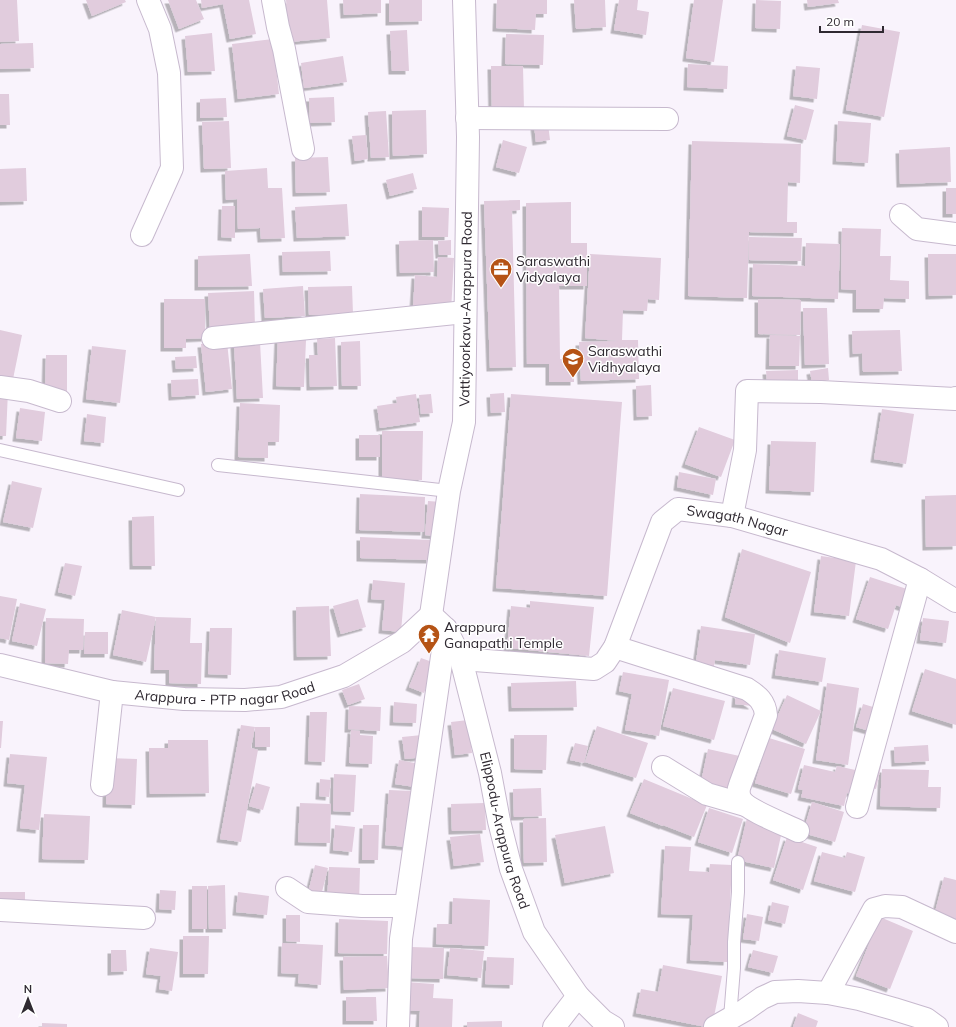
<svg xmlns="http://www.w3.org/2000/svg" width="956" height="1027" font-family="Mulish,sans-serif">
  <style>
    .building { fill: #e1ccdd; filter: url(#shadow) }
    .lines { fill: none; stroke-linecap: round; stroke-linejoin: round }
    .lane-casing { stroke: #c7b9ce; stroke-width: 14 }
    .street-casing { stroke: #c7b9ce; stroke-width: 24 }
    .secondary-casing { stroke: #c7b9ce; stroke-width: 24 }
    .lane { stroke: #fff; stroke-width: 12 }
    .street { stroke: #fff; stroke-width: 22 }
    .secondary { stroke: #fff; stroke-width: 22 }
    .labels { text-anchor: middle; stroke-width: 3; stroke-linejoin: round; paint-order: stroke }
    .poi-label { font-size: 14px; fill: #2f2931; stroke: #fff; text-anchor: start }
    .street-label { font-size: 14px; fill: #2f2931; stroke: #fff }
  </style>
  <defs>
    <filter id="shadow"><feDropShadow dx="-3.5" dy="3.5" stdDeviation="0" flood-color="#0004"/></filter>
  </defs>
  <rect width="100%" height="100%" fill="#f9f3fc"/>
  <!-- building -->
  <path class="building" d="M0 0H17L19 41 0 42Z
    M86 0H125L126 2 92 16Z
    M168 0H196L204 19 179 29Z
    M201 0H249L256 34 230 39 223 4 202 8Z
    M286 0H327L330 38 290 42Z
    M343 0H381V13L344 15Z
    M389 0H422V21L389 22Z
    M497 0H547V14H536L535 30 496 28Z
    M574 0H605L606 27 576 29Z
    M619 0H638L637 10 649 12 646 35 614 30Z
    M694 0H723L714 62 686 58Z
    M756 0 781 1 780 29 755 28Z
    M807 0H838L839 3 808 7Z
    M862 25 900 32 884 117 846 110Z
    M407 30 409 71H392L390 31Z
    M212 33 215 71 188 72 185 36Z
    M506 34 544 35 543 65 505 64Z
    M273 39 279 94 238 99 232 44Z
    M33 43 34 68 0 69V44Z
    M343 56 347 82 304 88 301 63Z
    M688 64 728 66 727 89 687 87Z
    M491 66H523L524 110 492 111Z
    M796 66 820 68 817 99 793 96Z
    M0 94H9L10 125H0Z
    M334 97 335 122 310 123 309 98Z
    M226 98 227 117 200 118V99Z
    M795 105 814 110 806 140 787 136Z
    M426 110 427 154 393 156 392 111Z
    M386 111 389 157 371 158 368 112Z
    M229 121 231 168 204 169 202 122Z
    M838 121 871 123 868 163 836 161Z
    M548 124 550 140 536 142 534 125Z
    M366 135 368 159 355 161 352 136Z
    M503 140 527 147 519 173 496 167Z
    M692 141 801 144 800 183 788 182 787 222H797V233L749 232 747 298 688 296Z
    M950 147 951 182 900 184 899 150Z
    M328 157 330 192 296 193 295 158Z
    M26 168 27 201 0 202V169Z
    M267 168 268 188H282L285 238 261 239 260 228 238 229 237 199 226 200 225 171Z
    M413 173 417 189 390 196 386 180Z
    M946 188H956V214H946Z
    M520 200V210L512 211 516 367 490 368 484 201Z
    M571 202V243H587V286H559L560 359H574V382H549V364H527L526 203Z
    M347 204 349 236 297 238 295 207Z
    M222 206H235V238L221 237Z
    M422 207 449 208 448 237H422Z
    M842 228 881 229 880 256H891L890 280 909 281V299L884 298 883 309H856V290L841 289Z
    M749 237 802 238 801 261 749 260Z
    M433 240 434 272 400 273 399 241Z
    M451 240V255H439L438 241Z
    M806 243 840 244 838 299 752 296 753 264 805 266Z
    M330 251 331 271 283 272 282 252Z
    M250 254 252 286 198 287V256Z
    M590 254 661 258 659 300 648 299 647 311 623 310 622 340H638L639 379 581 381 579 342 618 341 585 338Z
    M928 254H956V295L929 296Z
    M438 257 454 258 451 311 413 308 415 275 437 277Z
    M303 286 305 316 265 318 263 289Z
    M352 286 353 314 309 315 308 287Z
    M254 291 255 328 210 329 208 293Z
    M164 299H205V338L186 339V348H164Z
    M758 299 801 300 800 335 758 334Z
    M803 308H827L829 364 805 365Z
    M0 330 22 335 13 379 0 376Z
    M900 330 902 371 863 372 862 353 853 354 852 331Z
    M770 335 800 336 799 366H769Z
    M335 338 337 386 310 387 309 355H318L317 339Z
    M278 339 306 340 304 387 276 386Z
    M360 341 361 386H342L341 342Z
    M227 342 232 389 206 392 201 344Z
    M260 342 263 398 237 399 234 343Z
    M92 346 126 350 120 403 86 399Z
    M46 355H67V392H45Z
    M196 356 197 368 176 369 175 357Z
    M828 368 829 380 812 383 810 371Z
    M798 370V380L767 381 766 371Z
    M198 379 199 395 172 397 171 380Z
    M651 385 652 416 637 417 636 386Z
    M0 390 8 391 6 436H0Z
    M504 393 505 412 491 413 490 394Z
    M416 394 420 422 380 428 377 406 397 403 396 397Z
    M431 394 433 413 421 414 419 395Z
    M511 394 622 402 607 596 496 588Z
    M240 403 280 405 279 442H268V458L238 457Z
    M20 408 45 412 42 441 16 438Z
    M882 409 914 414 906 464 874 459Z
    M87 414 106 417 104 443 84 441Z
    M699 427 735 440 721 477 685 464Z
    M382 431H423L422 480 382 479Z
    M359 435H380V457H359Z
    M771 441 816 442 814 492 769 490Z
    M679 472 716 479 713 495 677 487Z
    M12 481 42 488 33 528 3 522Z
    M360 494 425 497 424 532 359 530Z
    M956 495V546L926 547 925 496Z
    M428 501 441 502 437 536 425 535Z
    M154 516 155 566H133L132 517Z
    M360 537 430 540V560L360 558Z
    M742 549 811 572 790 643 725 617Z
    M821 556 856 561 849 616 814 612Z
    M65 563 82 566 75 596 58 592Z
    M870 577 910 590 904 608 896 605 888 629 856 619Z
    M373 580 405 583 401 632 382 630 385 600 371 599Z
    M0 596 17 599 9 640 0 638Z
    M358 599 366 627 341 634 333 606Z
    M530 601 594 607 589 656 507 648 511 606 530 608Z
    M20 603 46 609 37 646 12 641Z
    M329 606 331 656 297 657 296 607Z
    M122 610 156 617 191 618 190 643H202L201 684 169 683V670H154L156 617 146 662 113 655Z
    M46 618 84 619 83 650H69L68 664 45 663Z
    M923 618 949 621 946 643 920 640Z
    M701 626 755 634 750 665 715 660 713 672 695 669Z
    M210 628H232L231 675 208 674Z
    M85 632H108V654H84Z
    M779 650 826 658 822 682 775 675Z
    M421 658 435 663 424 693 409 687Z
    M925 669 956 679V725L912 711Z
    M623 672 669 680 659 736 625 730 632 694 619 691Z
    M576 681 577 707 512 708 511 683Z
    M827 683 859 688 848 765 816 760Z
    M359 684 365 699 348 705 342 690Z
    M673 688 725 701 714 740 663 726Z
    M736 693 753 706 735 704Z
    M787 695 821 711 806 744 772 729Z
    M394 702 417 704 416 723 393 722Z
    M863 704 880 709 873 732 856 727Z
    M349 706 381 707 380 731 348 729Z
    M310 712H327L325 762 308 761Z
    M468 720 472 753 455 755 451 722Z
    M0 721H3L1 748H0Z
    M241 725 255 727 251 748 258 750 241 842 220 839Z
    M597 726 648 743 636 778 585 762Z
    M255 727H270V747H255Z
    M351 730 360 731V735L373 736 372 764 349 763Z
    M422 735 424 757 405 759 402 737Z
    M514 735H547L546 770 514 769Z
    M769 738 805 749 791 794 755 783Z
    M168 740H208L209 793 150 794 149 748H168Z
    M575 743 588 746 584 763 570 760Z
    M928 745 929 761 895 763 894 747Z
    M708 749 744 757 736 795 700 787Z
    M10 754 47 757 39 830 20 828 25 785 7 783Z
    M107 758 137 759 135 805 106 804Z
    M399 760 420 764 415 787 395 784Z
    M873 764 881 766 876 789 868 787Z
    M804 765 835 772 837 766 860 771 855 794 847 793 844 806 801 797 803 790 798 789Z
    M882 769 929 770 928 787H941L940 808 880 806Z
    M334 774 356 775 354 812 333 811Z
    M320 779 331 780 329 797 319 796Z
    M644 779 707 805 694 837 663 825V826L630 813Z
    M256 783 270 787 263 810 249 806Z
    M541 788 542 816 514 817 513 789Z
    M389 790 412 791 408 847 385 845Z
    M812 802 844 812 835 842 803 833Z
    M300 803 331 804 330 843 298 842Z
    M485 803 486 830 452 831 451 804Z
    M709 808 743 819 732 853 698 842Z
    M44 814 90 816 88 860 42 859Z
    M546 818 547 862 524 863 523 819Z
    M747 818 783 826 774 868 737 860Z
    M335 825 355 827 352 852 333 850Z
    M363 825H379L378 860H362Z
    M605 826 614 873 565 883 555 835Z
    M480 834 484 862 454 866 450 837Z
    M787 837 817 847 803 890 773 880Z
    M665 846 691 847 689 871 709 872 710 864 732 865 727 962 690 960 693 915 661 914Z
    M822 852 845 858 847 852 865 857 855 892 814 881Z
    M315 865 328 868 321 896 308 893Z
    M329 867 360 868 359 904 327 902Z
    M944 877 956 880V921L934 916Z
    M225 885 226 929H209L208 886Z
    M192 886H207V929H192Z
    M160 890 176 891 175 910 159 909Z
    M0 892H25V901L0 900Z
    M238 892 269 896 267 915 236 912Z
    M453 898 490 900 488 946 436 944 437 924H452Z
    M772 902 789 906 785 924 768 920Z
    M747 914 763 917 759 941 743 939Z
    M286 915H300V942L286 941Z
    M880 917 913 931 890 989 856 976Z
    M339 919 388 921 387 954 338 953Z
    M183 936H209L208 974H183Z
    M282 943 323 945 321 985 298 983 299 974 281 973Z
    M411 947 444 948 443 979 410 978Z
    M150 948 178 952 172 991 159 989 161 976 146 974Z
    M450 948 484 951 481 978 447 975Z
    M111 950H126L127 971 111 972Z
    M753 950 778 956 773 973 748 967Z
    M387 956 389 988 344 990 343 957Z
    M487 957 514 958 513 985 485 984Z
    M663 965 722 976 712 1027H706L636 1013 641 989 658 992Z
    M405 982 434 984 433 998 453 999 452 1027H419L420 1011 403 1010Z
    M346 997H376L377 1021H346Z
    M798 1013 818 1021 816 1027H793Z
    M502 1021V1027H467V1022Z
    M42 1023 67 1024V1027H42Z"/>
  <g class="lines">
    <!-- lane casing -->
    <g class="lane-casing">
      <path id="lane" d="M0 450 178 490
        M218 465 449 491
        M730 1018 734 968V942L738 892V862"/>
    </g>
    <!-- street casing -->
    <g class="street-casing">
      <g id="street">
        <path d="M273 0 278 27 284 49 303 149"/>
        <path d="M467 118 667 119"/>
        <path d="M901 215 917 229 956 234"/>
        <path d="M142 235 172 168 169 73 160 29 148 0"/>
        <path d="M213 338 465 312"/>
        <path d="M0 387 29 391 60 401"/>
        <path d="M732 516 745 450 747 391 821 392 955 399 956 398"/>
        <path d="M615 647 747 689C758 696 765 702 766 715L740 785C738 790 738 795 741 800 747 810 786 825 798 831"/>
        <path id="s1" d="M461 659 594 669 605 662 615 647 662 522 678 509 732 516 881 559 920 579 956 601"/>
        <path d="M663 767 707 794 745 805"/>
        <path d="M102 785 112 692"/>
        <path d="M857 807 920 579"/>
        <path d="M287 888 308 902 362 906H405"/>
        <path d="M0 910 144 918"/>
        <path d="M828 993 874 909 885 906 902 907 956 932"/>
        <path d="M398 1027 401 939 446 629"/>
        <path d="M554 1027 578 996"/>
      </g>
    </g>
    <!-- secondary casing -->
    <g class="secondary-casing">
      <g id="secondary">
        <path id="s2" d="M431 615 449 491 464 422 468 137 464 0"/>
        <path id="s3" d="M431 615 446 629 461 659 490 773 499 821 511 869 534 932 578 996 603 1021 613 1027"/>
        <path id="s4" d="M0 665 112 692 184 699 245 700 281 697 344 676 402 642 431 615"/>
        <path d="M715 1027 745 1010 762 998 775 992 798 991 828 993 859 999 894 1009 926 1019 937 1027"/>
      </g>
    </g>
    <!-- lane -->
    <use href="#lane" class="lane"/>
    <!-- street -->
    <use href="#street" class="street"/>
    <!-- secondary -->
    <use href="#secondary" class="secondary"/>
  </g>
  <!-- icons -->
  <defs>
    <g id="office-pin" transform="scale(1.15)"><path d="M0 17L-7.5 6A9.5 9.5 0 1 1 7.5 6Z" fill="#b55315" stroke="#fff"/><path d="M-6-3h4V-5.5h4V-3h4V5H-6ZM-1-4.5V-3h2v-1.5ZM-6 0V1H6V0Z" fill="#fff"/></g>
    <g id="school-pin" transform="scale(1.15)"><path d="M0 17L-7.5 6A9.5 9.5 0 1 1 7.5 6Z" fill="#b55315" stroke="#fff"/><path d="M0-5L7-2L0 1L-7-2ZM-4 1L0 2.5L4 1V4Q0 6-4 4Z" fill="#fff"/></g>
    <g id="temple-pin" transform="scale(1.15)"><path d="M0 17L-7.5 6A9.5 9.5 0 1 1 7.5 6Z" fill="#b55315" stroke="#fff"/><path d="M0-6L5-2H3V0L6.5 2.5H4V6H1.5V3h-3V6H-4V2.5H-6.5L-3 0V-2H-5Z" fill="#fff"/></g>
  </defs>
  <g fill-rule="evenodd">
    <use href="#office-pin" x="501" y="269"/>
    <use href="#school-pin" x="573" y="359"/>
    <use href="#temple-pin" x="429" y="635"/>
  </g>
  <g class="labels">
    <!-- poi labels -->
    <g class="poi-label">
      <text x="516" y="266">Saraswathi<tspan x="516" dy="16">Vidyalaya</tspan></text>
      <text x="588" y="356">Saraswathi<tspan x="588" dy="16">Vidhyalaya</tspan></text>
      <text x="444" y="632">Arappura<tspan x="444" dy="16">Ganapathi Temple</tspan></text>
    </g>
    <!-- street labels -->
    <g class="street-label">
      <text dy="5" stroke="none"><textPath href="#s2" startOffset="309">Vattiyoorkavu-Arappura Road</textPath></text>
      <text dy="5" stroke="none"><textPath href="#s1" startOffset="379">Swagath Nagar</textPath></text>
      <text dy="5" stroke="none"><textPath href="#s4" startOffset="229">Arappura - PTP nagar Road</textPath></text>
      <text dy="5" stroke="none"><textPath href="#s3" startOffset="231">Elippodu-Arappura Road</textPath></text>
    </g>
  </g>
  <!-- north arrow -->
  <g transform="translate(28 999)" stroke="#ffffff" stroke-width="3" paint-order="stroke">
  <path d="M0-3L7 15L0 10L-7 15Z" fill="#2f2931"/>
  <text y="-6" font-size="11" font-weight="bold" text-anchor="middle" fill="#2f2931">N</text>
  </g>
  <!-- scale -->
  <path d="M820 26v6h63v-6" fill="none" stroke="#2f2931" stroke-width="2"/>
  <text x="826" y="26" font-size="12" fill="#2f2931" stroke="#ffffff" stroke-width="3" paint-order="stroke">20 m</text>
</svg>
